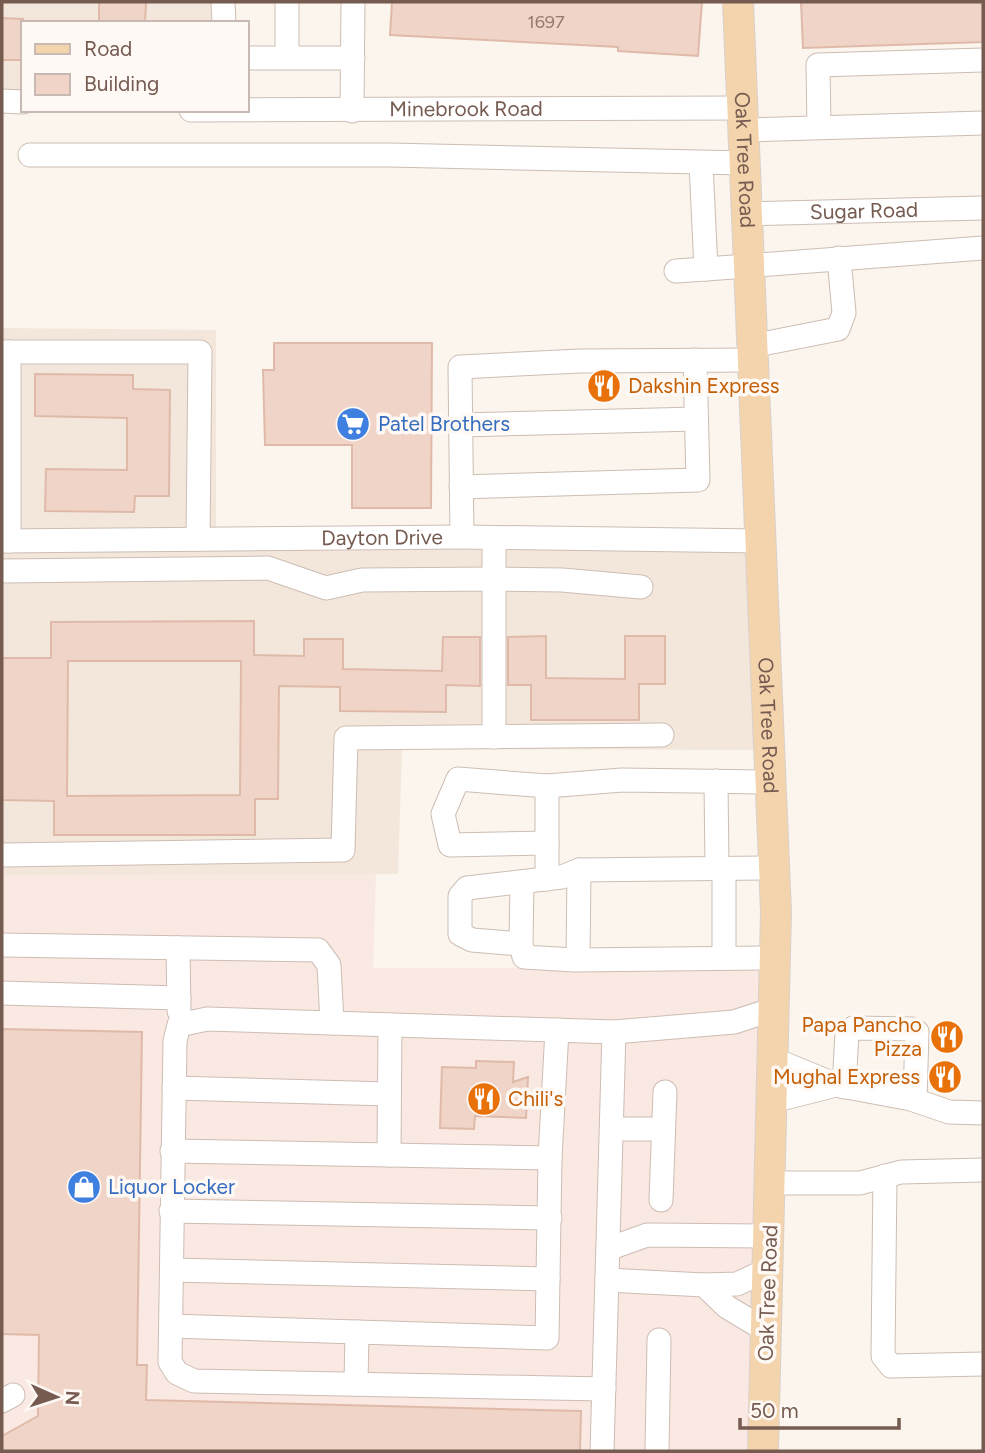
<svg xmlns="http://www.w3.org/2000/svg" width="985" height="1453" font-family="Figtree,sans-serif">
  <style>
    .residential { fill: #f3e7dc }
    .commercial { fill: #fae8e2 }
    .building { fill: #efd4c7; stroke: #e0baa9; stroke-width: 2; fill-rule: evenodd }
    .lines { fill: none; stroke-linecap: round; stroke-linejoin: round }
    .minor-casing { stroke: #cdbdb3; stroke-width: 25 }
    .major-casing { stroke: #d9d1ce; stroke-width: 32 }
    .minor { stroke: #fff; stroke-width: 23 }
    .major { stroke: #f3d4ac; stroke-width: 30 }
    .labels { text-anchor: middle; stroke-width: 7; stroke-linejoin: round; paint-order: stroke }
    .number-label { font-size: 18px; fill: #94796e }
    .street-label { font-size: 21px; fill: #765b51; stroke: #fef9f4 }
    .food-label { font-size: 21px; fill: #c56008; stroke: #fef9f4; text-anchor: start }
    .shop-label { font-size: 21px; fill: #366cbe; stroke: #fef9f4; text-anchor: start }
  </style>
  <rect width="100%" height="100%" fill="#fbf5ed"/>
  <!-- residential -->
  <path class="residential" d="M2 2H223L224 23H23V102L2 101Z
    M2 328 216 330V538L761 541 769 750 402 749 398 874 2 876Z"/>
  <!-- commercial -->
  <path class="commercial" d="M376 874 373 968 775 967 763 1451H2V875Z"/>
  <!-- building -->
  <path class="building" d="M99 2H146L145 23H99Z
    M392 2H702L698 56 618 51V47L390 35Z
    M801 2H983V42L803 48Z
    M2 18 23 19V60H2Z
    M274 343H432L431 508H352V445H265L263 370H274Z
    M35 374 133 375V389L170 390 169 496H135L134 512 45 511 46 469 127 470V418L35 416Z
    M254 621V655L304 656V639H343V669L442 671 443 637H480V686L446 685V712L340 711V687L279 686 278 799H255V835H54V801L2 800V658H51V622ZM68 661H241L240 795 67 796Z
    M546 636V678L625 679V636H665V684H639V720H531V685H508V637Z
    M2 1029 142 1032 137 1365H147L146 1400 581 1411 580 1451H2V1436L38 1416 39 1335 2 1334Z
    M476 1061 514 1062 513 1082 528 1077 526 1118 475 1116 474 1129 440 1128 442 1067 476 1068Z"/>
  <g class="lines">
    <!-- minor casing -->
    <g class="minor-casing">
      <g id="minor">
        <path d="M223 2 224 23"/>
        <path d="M287 57V2"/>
        <path d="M247 58H353"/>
        <path d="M2 101 23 102"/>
        <path id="s1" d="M191 110 741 108"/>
        <path d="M352 111 353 2"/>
        <path d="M819 127 818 65 983 60"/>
        <path d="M743 130 983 123"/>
        <path d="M30 155H390L745 163"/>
        <path d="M701 164 706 269 983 248"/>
        <path id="s2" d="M745 214 983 208"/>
        <path d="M676 271 706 269"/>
        <path d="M752 346 838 329 844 313 839 258"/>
        <path d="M2 352H200L198 539"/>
        <path d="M460 425 696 419"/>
        <path d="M461 487 698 480 695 360"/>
        <path d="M462 537 460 367 580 361 752 360"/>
        <path d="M494 538V737"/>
        <path id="s3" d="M2 541 462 537 761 541"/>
        <path d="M9 541V352"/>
        <path d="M2 571 268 568 326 588 362 580 493 579 562 580 641 587"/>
        <path d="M716 781 717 868"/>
        <path d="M547 786V879"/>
        <path d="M547 843 450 845 443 814 458 779 547 786 622 780 771 782"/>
        <path d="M2 855 343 850 346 738 662 735"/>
        <path d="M774 868 579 870 562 877 467 888 460 896V934L472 940 521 944 524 957 574 960 775 958"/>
        <path d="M521 944 522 882"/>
        <path d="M2 945 318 950 329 965 332 1023"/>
        <path d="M178 948 179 1011"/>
        <path d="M724 958V868"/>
        <path d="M578 959 579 870"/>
        <path d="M2 993 179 998"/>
        <path d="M390 1025 389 1155 550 1158 557 1030"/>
        <path d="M836 1085 911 1099 949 1112 983 1113"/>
        <path d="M844 1087 847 1033 853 1028 912 1029 917 1032 915 1100"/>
        <path d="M174 1088 389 1094"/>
        <path d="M773 1101 836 1085 773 1059"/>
        <path d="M612 1129H663"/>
        <path d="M172 1151 389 1155"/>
        <path d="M885 1176 883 1356 891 1366 983 1364"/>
        <path d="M771 1183H860L901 1172 983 1170"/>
        <path d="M661 1200 665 1092"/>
        <path d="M171 1211 550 1218"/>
        <path d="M608 1249 647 1235 770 1236"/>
        <path d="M172 1270 548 1279"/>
        <path d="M607 1280 704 1285 727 1307 767 1331"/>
        <path d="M704 1285 737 1284 769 1269"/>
        <path d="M171 1326 357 1332"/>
        <path d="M356 1384 357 1332 547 1338 550 1158"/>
        <path d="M604 1389 194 1381 177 1373 170 1362 175 1041 179 1025 207 1019 614 1032 734 1022 774 1009"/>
        <path d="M2 1401 13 1395"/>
        <path d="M602 1451 614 1032"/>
        <path d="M657 1451 659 1340"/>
      </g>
    </g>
    <!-- major casing -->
    <g class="major-casing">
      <g id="major">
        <path id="s4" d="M738 2 776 912 763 1451"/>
      </g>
    </g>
    <!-- minor -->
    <use href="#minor" class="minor"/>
    <!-- major -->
    <use href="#major" class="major"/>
  </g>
  <!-- icons -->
  <defs>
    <g id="restaurant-disc" transform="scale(1.75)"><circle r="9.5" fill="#e8710a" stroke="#fef9f4"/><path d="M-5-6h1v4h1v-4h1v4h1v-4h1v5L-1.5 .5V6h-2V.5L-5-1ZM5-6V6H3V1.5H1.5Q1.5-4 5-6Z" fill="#fff"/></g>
    <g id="supermarket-disc" transform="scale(1.75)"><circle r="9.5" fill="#3f7fe0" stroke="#fef9f4"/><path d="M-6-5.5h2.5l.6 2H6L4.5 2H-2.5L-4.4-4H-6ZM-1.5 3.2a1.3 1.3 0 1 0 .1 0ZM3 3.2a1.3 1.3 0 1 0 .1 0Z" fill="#fff"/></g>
    <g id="shop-disc" transform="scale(1.75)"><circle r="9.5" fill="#3f7fe0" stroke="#fef9f4"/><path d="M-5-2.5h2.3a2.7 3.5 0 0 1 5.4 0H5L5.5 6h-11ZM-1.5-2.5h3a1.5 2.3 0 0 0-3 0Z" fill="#fff"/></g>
  </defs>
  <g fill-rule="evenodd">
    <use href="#restaurant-disc" x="604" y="386"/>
    <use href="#supermarket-disc" x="353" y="424"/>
    <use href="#restaurant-disc" x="947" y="1037"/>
    <use href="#restaurant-disc" x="945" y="1077"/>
    <use href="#restaurant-disc" x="484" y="1099"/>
    <use href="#shop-disc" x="84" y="1187"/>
  </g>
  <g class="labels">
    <!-- number labels -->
    <g class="number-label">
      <text x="546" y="28">1697</text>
    </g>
    <!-- street labels -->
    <g class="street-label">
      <text dy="7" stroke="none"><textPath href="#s1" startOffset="275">Minebrook Road</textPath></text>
      <text dy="7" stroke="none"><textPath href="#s4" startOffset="158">Oak Tree Road</textPath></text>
      <text dy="7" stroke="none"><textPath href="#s2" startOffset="119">Sugar Road</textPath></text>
      <text dy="7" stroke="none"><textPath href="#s3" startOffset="380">Dayton Drive</textPath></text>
      <text dy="7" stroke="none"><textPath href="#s4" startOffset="724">Oak Tree Road</textPath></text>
      <text transform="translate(768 1293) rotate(-88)" y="7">Oak Tree Road</text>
    </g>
    <!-- food labels -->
    <g class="food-label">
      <text x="628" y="393">Dakshin Express</text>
      <text x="922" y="1032" text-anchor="end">Papa Pancho<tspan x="922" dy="24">Pizza</tspan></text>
      <text x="920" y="1084" text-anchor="end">Mughal Express</text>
      <text x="508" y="1106">Chili's</text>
    </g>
    <!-- shop labels -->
    <g class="shop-label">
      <text x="378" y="431">Patel Brothers</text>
      <text x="108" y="1194">Liquor Locker</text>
    </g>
  </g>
  <!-- border -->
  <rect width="985" height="1453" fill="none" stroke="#765b51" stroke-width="7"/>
  <!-- legend -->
  <rect x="21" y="21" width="228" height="91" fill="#fef9f4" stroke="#c8bab3" stroke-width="2"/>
  <rect x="35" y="44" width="35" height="10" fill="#f3d4ac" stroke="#c8bab3" stroke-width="2"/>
  <text x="84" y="56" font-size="21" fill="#765b51">Road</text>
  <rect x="35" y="74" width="35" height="21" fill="#efd4c7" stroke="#c8bab3" stroke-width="2"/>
  <text x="84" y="91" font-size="21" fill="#765b51">Building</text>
  <!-- north arrow -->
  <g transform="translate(56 1397) rotate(93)" stroke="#fef9f4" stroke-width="5" paint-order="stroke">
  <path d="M0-5L12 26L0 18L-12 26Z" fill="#765b51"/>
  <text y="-10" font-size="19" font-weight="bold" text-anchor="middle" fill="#765b51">N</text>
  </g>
  <!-- scale -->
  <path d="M740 1418v10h159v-10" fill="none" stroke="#765b51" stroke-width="3.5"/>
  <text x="750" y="1418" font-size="21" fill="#765b51" stroke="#fef9f4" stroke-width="5" paint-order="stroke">50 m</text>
</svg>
